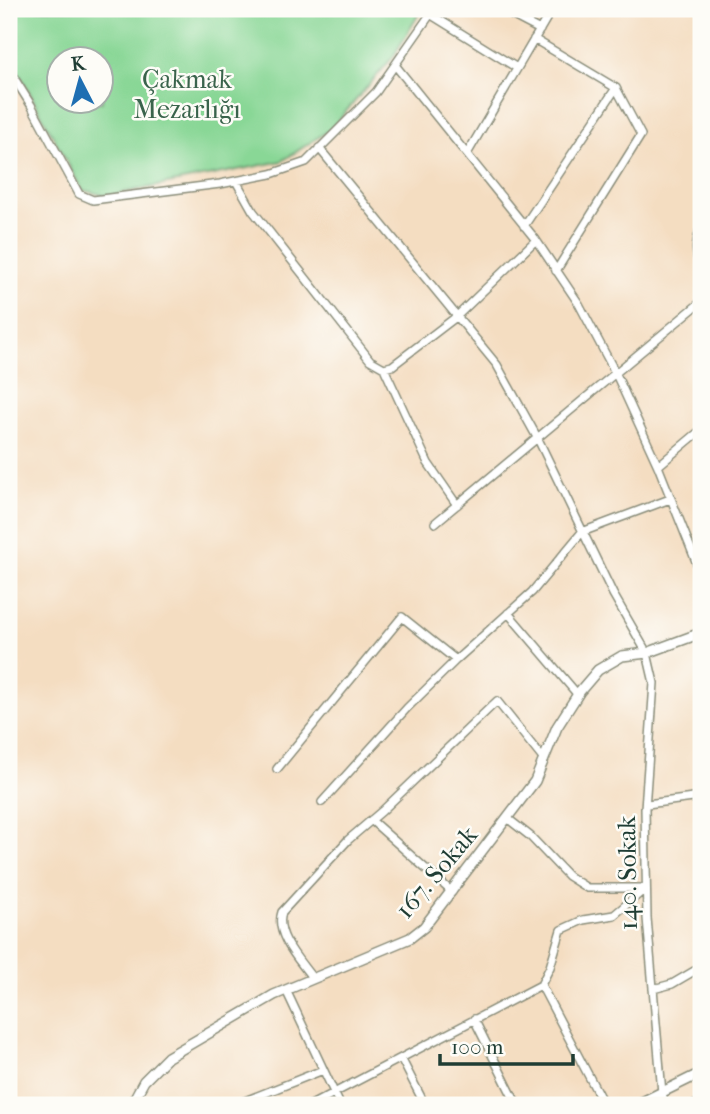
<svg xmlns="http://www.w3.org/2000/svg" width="710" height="1114" font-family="'IM FELL French Canon',serif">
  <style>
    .green { fill: #89d796; stroke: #548a65; stroke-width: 2; fill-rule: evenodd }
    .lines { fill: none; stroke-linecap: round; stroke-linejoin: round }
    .minor-casing { stroke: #8a8d7a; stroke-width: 10 }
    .tertiary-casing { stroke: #8a8d7a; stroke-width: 12 }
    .minor { stroke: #fff; stroke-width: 7 }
    .tertiary { stroke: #fff; stroke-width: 9 }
    .labels { text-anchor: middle; stroke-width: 5; stroke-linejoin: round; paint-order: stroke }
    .park-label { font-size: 26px; fill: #3a644c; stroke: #fdfcf7 }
    .street-label { font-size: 26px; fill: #1f3d34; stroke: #fdfcf7 }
  </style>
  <rect width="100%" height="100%" fill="#fdfcf7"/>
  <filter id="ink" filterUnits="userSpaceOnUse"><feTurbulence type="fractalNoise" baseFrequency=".0143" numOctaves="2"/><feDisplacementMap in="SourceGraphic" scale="14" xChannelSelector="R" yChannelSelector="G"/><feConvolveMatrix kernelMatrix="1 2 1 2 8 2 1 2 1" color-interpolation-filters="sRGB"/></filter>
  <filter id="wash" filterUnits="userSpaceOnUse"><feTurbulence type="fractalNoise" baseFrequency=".00686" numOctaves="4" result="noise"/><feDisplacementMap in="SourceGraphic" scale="28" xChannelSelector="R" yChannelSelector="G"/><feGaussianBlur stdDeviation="1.57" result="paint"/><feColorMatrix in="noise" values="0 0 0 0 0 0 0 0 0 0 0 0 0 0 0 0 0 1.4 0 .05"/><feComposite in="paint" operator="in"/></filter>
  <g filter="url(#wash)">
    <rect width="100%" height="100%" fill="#f4ddc1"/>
    <!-- green -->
    <path class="green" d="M16 9H422L393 57 331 129 282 161 107 196 82 190 13 62 11 23ZM60 60H102V102H60Z"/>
  </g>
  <g filter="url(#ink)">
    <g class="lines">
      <!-- minor casing -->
      <g class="minor-casing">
        <path id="minor" d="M500 9 540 30
          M430 14 517 68
          M534 39 616 88 641 135 556 271
          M395 65 536 240 579 304 616 374 658 466 701 574
          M9 70 31 105 79 194 93 200 220 184 271 174 306 162 376 92 434 9
          M319 148 497 365 538 439 613 594 647 653 654 683 645 808 647 918 662 1093 665 1105
          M467 154 552 9
          M236 181 253 211 370 360 384 368 392 366 456 317 536 240
          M524 226 616 88
          M701 226C697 239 693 253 701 266
          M384 368 428 463 457 505
          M658 466 701 430
          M435 523 701 302
          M508 613 578 695
          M277 769 402 617 456 660
          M322 802 407 708 456 660 532 592 582 532 670 499
          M647 804 701 797
          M507 818 530 836 568 876 587 888H646
          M371 820 452 892
          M313 979C301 962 274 935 282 912L348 840 382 811 497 701 544 760
          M541 985 604 1105
          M653 989 672 984 701 967
          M286 990 340 1105
          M474 1019 517 1105
          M401 1058 425 1105
          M235 1105 323 1070
          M311 1105 541 985 550 967 561 930 583 920 614 915 646 888
          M694 1105 701 1101"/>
      </g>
      <!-- tertiary casing -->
      <g class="tertiary-casing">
        <path id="tertiary" d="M131 1105 144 1081 168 1057 274 995 410 938 424 927 535 781 557 727 580 691 598 670 622 656 647 653 701 633
          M636 1105 701 1073"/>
      </g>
      <!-- minor -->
      <use href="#minor" class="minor"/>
      <!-- tertiary -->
      <use href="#tertiary" class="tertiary"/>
    </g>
  </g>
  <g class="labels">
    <!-- park labels -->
    <g class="park-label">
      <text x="187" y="88">Çakmak<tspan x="187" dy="30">Mezarlığı</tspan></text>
    </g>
    <!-- street labels -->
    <g class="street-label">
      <text transform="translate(436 872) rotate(-50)" y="9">167. Sokak</text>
      <text transform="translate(627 873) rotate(-91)" y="9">140. Sokak</text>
    </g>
  </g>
  <!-- margin -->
  <rect width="710" height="1114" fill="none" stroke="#fdfcf7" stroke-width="35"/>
  <!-- north arrow -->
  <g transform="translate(80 80) rotate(354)"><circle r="33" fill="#fdfcf7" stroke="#a4b0a9" stroke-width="2"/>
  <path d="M0-5L12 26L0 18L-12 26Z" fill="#1f6fb2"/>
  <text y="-10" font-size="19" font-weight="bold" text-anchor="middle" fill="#1f3d34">K</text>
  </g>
  <!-- scale -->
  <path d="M440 1054v10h133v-10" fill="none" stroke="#1f3d34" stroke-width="3.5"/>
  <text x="451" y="1054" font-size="21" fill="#1f3d34" stroke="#fdfcf7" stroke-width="5" paint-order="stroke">100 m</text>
</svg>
